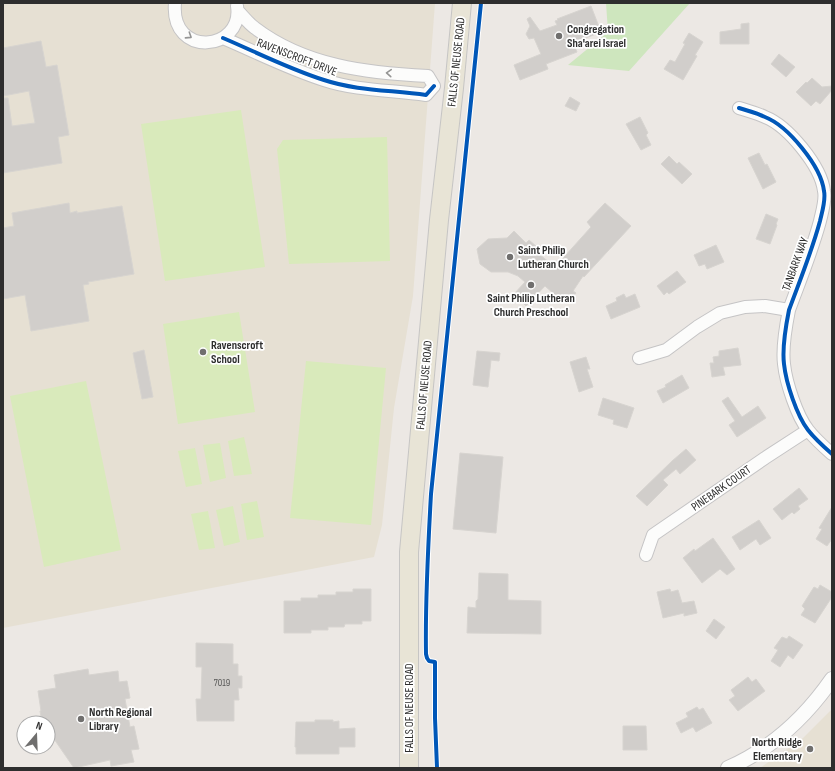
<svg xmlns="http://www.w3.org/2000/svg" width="835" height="771" font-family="'Sofia Sans Condensed',sans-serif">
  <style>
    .education { fill: #e6e0d3 }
    .green { fill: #cee6be }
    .pitch { fill: #d9eabb }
    .building { fill: #d1cecb; stroke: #d7d4d0 }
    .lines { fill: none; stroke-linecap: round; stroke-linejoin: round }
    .minor-casing { stroke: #c5c4c5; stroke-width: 14 }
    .tertiary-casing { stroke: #c5c4c5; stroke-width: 16 }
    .primary-casing { stroke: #c6c5c4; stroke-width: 20 }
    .minor { stroke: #fcfcfb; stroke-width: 12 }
    .tertiary { stroke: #fcfcfb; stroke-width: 14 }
    .primary { stroke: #e8e4d6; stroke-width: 18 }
    .cycleway-casing { stroke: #fff; stroke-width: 6 }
    .cycleway { stroke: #0057b8; stroke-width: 4 }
    .oneway { stroke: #959594 }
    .poi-dot { fill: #706f6e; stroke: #fff; stroke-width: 1.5 }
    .labels { text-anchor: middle; stroke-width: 3.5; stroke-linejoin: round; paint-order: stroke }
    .number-label { font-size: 10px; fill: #585857 }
    .poi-label { font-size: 12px; font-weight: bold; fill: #2e2e2e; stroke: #fff; text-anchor: start }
    .street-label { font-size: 12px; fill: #2e2e2e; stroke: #fff }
  </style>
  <rect width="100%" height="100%" fill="#ece8e4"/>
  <!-- education -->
  <path class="education" d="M3 3H435L413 296 394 408 382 525 374 557 3 628Z
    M832 709V768H760L803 738Z"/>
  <!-- green -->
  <path class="green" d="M606 3H690L629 71 568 65 608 32Z"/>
  <!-- pitch -->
  <path class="pitch" d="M241 110 265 267 165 281 141 124Z
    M387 137 390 261 289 264 277 149 283 140Z
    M239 312 255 412 178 424 163 324Z
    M306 361 386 368 371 525 290 518Z
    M86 381 121 550 44 567 10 396Z
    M244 437 252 474 234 476 228 441Z
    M220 443 226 478 210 482 203 445Z
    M195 448 202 484 186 487 178 451Z
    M257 501 264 537 247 540 241 504Z
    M233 506 240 542 224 546 216 510Z
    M208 511 215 548 199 550 191 514Z"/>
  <!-- building -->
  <path class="building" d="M591 6 601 32 573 43 577 52 546 64 548 69 520 80 514 65 541 54 534 38 529 39 526 34 530 26 527 19 530 17 540 31 557 25 555 21 558 20 557 19Z
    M749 23V44H720V32L741 29V24Z
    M689 33 703 42 695 55 697 56 683 80 664 69 670 60 675 62 685 44 683 43Z
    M41 41 46 67 57 65 69 135 58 137 62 163 3 173V98H8L12 126 35 123 29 91 3 96V48Z
    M779 54 795 67 786 77 771 64Z
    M812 78 822 87 832 86V90L820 104 816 101 811 106 796 92 806 82 807 83Z
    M570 97 580 103 576 111 565 106Z
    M640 117 648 133 646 135 651 145 641 150 626 124Z
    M759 153 765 165 767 164 776 182 763 189 748 158Z
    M669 156 677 164 679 162 692 174 682 184 661 164Z
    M69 203 70 213 77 211V213L122 206 134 274 88 282 89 284 83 285 89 321 31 331 25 295 3 299V228L14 226 12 213Z
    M605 203 631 226 584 277 583 276 573 291 576 293 569 301 566 298 563 302 545 286 526 306 514 294 525 282 518 276 508 272H491L480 264 477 249 488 239 507 238 514 231 526 243 529 240 537 247 534 250 555 267 591 227 587 222Z
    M766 214 778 219 776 224 777 225 770 244 756 239Z
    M716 245 724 262 707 269 705 264 699 266 694 255Z
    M677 271 686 282 669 294 667 292 664 295 657 286Z
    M624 294 626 298 635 294 640 307 611 319 606 306 617 301 616 298Z
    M738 348 741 365 723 367 725 375 712 377 710 363H714L713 357 719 356V351Z
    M144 350 153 397 142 399 133 353Z
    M477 351 500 353 499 361 491 360 488 387 473 385Z
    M586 357 590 369H587L593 387 579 392 570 362Z
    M682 375 689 388 663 403 657 391 666 387 665 385Z
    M728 397 742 417 758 406 766 418 737 437 729 425 735 421 722 401Z
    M603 398 634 408 627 428 613 424 614 420 598 415Z
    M686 449 696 460 680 474 676 469 663 480 668 485 647 506 636 496 672 461Z
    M460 453 503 457 496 533 453 529Z
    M799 488 808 499 798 506 800 509 794 514 792 512 782 520 773 509Z
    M832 507V539L827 546 816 539 822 529 819 528Z
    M759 520 771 538 760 545 756 539 740 550 732 537Z
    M713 538 735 569 727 575 720 569 702 583 683 558 694 549 695 551Z
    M479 573 508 574V600L541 601V634L467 633 468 607 476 608V601L478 599Z
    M820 585 832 592V597L815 623 801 615 805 609 802 606 814 587 818 589Z
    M353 589H371V621H362V624H345L344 627H328V630H311V633H284V601H301V598H318V595H336V592H353Z
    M670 589 671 592 678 590 682 603 694 601 697 613 684 616V613L663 618 657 592Z
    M714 619 725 627 716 639 706 631Z
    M789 636 803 645 793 659 788 655 780 667 771 661 778 650 774 648 782 637 787 639Z
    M196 643 233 644V664H238V676H242V688H238L239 700H234V721H197L196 699H201L202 667H196Z
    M88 669 89 675 118 671 119 682 127 681 130 698 125 699 130 727 134 726 139 749 131 750 134 762 111 766 110 760 74 768 54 739 53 740 48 734V723H42L40 711H41L38 691 56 688 54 675Z
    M748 677 752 682 756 679 765 691 738 711 729 700 735 696 731 690Z
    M697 707 699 710 703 708 712 723 696 732 693 727 681 733 676 723 688 717 686 713Z
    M315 720H333V722L339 721V729L355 728V747H339V754H296V747H295L296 722H315Z
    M623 726H646L647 750H623Z"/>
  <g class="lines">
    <!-- minor casing -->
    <g class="minor-casing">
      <path id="minor" d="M175 3C170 59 244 51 237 6
        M238 11C243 16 248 23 255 28 305 66 367 73 428 76L434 86
        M223 38C256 52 289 69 324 80 357 91 392 90 426 95L434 86
        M739 108C748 111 757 113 765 117 788 126 821 166 824 191 826 200 822 212 820 221 812 251 800 280 789 310 786 325 782 348 784 364 786 383 797 416 808 430 815 439 824 447 832 454
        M639 358 666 350 697 327 720 313 745 307 765 306 789 310
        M646 555 653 535 765 458 808 430"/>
    </g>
    <!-- tertiary casing -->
    <g class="tertiary-casing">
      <path id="tertiary" d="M728 768C771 749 805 718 832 679"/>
    </g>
    <!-- primary casing -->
    <g class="primary-casing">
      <path id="primary" d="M409 768V552L439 220 454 88 462 3"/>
    </g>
    <!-- minor -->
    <use href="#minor" class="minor"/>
    <!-- tertiary -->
    <use href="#tertiary" class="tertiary"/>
    <!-- primary -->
    <use href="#primary" class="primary"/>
    <!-- cycleway casing -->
    <g class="cycleway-casing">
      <path id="cycleway" d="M223 38C256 52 289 69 324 80 357 91 392 90 426 95L434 86
        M739 108C748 111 757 113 765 117 788 126 821 166 824 191 826 200 822 212 820 221 812 251 800 280 789 310 786 325 782 348 784 364 786 383 797 416 808 430 815 439 824 447 832 454
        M437 768 435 718V662L429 661 427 658 426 654C425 601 428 547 431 494L481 3"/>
    </g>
    <!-- cycleway -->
    <use href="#cycleway" class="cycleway"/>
  </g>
  <!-- one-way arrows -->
  <defs><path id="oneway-chevron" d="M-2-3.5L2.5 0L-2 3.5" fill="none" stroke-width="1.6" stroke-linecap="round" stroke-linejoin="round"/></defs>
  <g class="oneway">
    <use href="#oneway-chevron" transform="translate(189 36) rotate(33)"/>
    <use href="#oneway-chevron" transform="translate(389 73) rotate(-176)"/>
  </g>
  <!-- markers -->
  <g class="poi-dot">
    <circle cx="559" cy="36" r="4"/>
    <circle cx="510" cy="257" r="4"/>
    <circle cx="531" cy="285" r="4"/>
    <circle cx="203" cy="352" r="4"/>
    <circle cx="81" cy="719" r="4"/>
    <circle cx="810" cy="749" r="4"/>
  </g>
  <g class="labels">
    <!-- number labels -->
    <g class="number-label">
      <text x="222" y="686">7019</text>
    </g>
    <!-- poi labels -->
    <g class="poi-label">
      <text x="567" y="33">Congregation<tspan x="567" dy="14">Sha'arei Israel</tspan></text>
      <text x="518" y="254">Saint Philip<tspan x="518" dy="14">Lutheran Church</tspan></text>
      <text x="531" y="302" text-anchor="middle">Saint Philip Lutheran<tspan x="531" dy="14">Church Preschool</tspan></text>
      <text x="211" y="349">Ravenscroft<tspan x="211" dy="14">School</tspan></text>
      <text x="89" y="716">North Regional<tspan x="89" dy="14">Library</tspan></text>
      <text x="802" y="746" text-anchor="end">North Ridge<tspan x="802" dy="14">Elementary</tspan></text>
    </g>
    <!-- street labels -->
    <g class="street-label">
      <text transform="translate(297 57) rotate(21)" y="4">RAVENSCROFT DRIVE</text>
      <text transform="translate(456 62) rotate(-84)" y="4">FALLS OF NEUSE ROAD</text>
      <text transform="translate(795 264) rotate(-70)" y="4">TANBARK WAY</text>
      <text transform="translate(424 385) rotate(-85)" y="4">FALLS OF NEUSE ROAD</text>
      <text transform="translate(721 488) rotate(-35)" y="4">PINEBARK COURT</text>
      <text transform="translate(409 708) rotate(-90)" y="4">FALLS OF NEUSE ROAD</text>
    </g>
  </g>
  <!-- border -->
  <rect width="835" height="771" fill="none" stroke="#2e2e2e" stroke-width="8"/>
  <!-- north arrow -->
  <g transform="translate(36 735) rotate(19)"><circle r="19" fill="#ffffff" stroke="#ababab"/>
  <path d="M0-3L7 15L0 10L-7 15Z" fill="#706f6e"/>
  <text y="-6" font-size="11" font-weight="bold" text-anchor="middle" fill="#2e2e2e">N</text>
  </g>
</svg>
